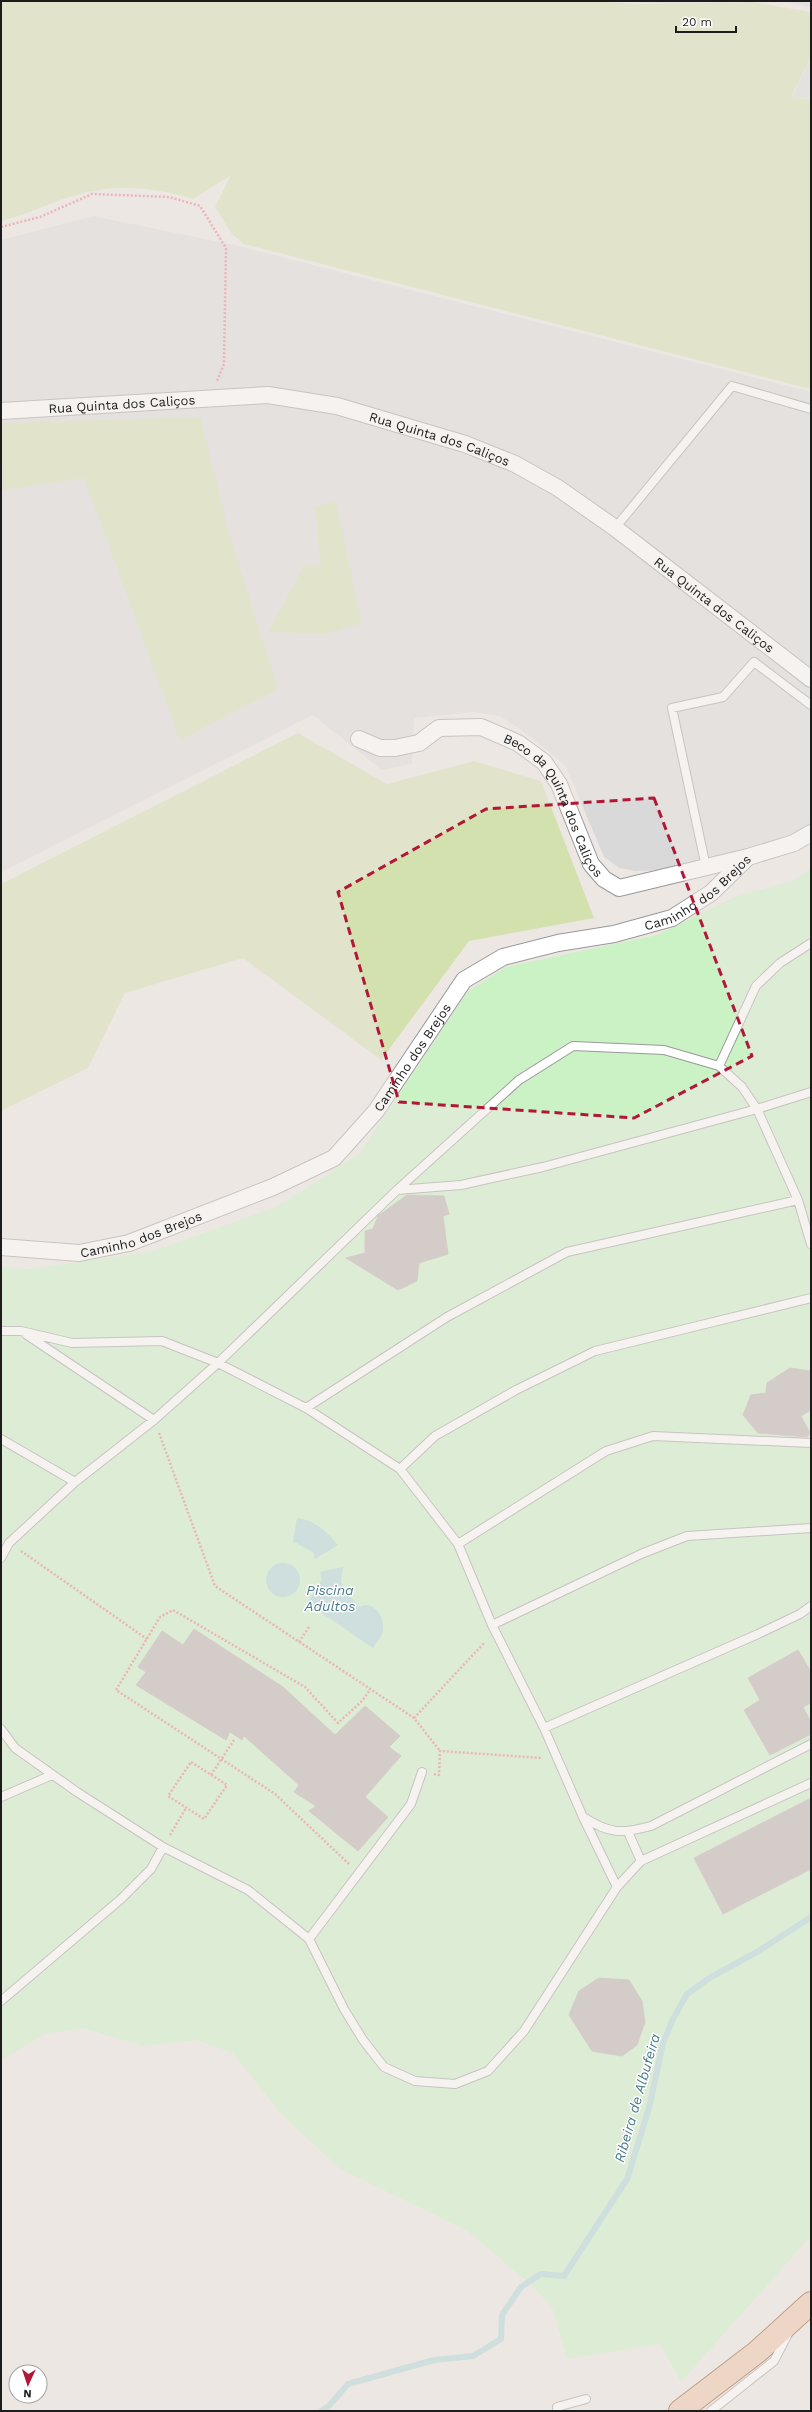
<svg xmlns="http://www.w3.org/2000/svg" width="812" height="2412" font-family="'Work Sans',sans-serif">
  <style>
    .residential { fill: #dad9d9 }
    .grass { fill: #d2e1ae }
    .park { fill: #caf2c4 }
    .water { fill: #a8d4d5 }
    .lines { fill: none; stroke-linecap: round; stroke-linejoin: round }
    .stream { stroke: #a8d4d5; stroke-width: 6 }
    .building { fill: #b5aca9; stroke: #bcaca7 }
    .lane-casing { stroke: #999; stroke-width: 10 }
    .street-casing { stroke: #999; stroke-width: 18 }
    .primary-casing { stroke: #844611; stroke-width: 24 }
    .path { stroke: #e97883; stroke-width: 2.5; stroke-dasharray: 2 2; stroke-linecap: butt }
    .lane { stroke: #fff; stroke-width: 8 }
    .street { stroke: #fff; stroke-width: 16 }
    .primary { stroke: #f0c0a4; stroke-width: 22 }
    .marked { fill: none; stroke: #b21736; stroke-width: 3; stroke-dasharray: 8 5; stroke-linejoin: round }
    .labels { text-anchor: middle; stroke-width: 3; stroke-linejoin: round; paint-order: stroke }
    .street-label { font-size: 13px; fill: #1c1c1c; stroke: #fff }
    .water-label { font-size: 14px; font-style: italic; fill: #4a788b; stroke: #fff }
  </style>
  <rect width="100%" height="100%" fill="#ece7e3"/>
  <!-- residential -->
  <path class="residential" d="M637 1H715L679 5Z
    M778 1H811V7Z
    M811 58V99L792 97Z
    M93 216 234 245 811 392V822L782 841 666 870 635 871 619 868 604 857 565 765 523 731 500 716 474 712 414 718 412 764 382 770 313 715 1 872V240Z"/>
  <!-- grass -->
  <path class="grass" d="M1 1H593L637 4 754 2 811 12V57L791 97 811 100V389L244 244 232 234 215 207 231 175 193 199C145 185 109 183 61 200 41 207 22 216 1 221Z
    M200 417 229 534 278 689 180 740 84 478 3 490 1 423Z
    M336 501 361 623 327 634 268 632 304 566H321L315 507Z
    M298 733 387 784 474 761 541 781 594 918 469 941 381 1060 243 958 125 993 88 1068 1 1111V884Z"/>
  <!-- park -->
  <path class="park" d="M811 868V2236L681 2382 660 2344 567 2359 552 2307 529 2283 466 2230 340 2169 279 2112 233 2053 196 2040 143 2046 83 2028 45 2034 1 2060V1267L30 1269 154 1251 278 1206 359 1154 468 991 506 967 657 935 737 896 793 881Z"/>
  <!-- water -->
  <path class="water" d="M297 1518C315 1520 327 1532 338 1545L315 1559 314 1553 293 1541Z
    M266 1580a17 17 0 1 1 34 0a17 17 0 1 1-34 0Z
    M343 1567 341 1581 344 1589 359 1607C375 1599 387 1620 382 1634 380 1639 376 1643 373 1648L307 1603 322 1580 320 1572Z"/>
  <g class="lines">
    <!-- stream -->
    <path class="stream" d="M321 2411 329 2406 348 2384 434 2360 473 2356 501 2339 502 2315 521 2287 541 2274 564 2276 627 2179 649 2108 663 2043 673 2019 687 1994 711 1977 757 1952 811 1917"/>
  </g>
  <!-- building -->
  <path class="building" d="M407 1195 444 1196 449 1214 443 1216 448 1254 419 1263 417 1281 398 1290 346 1258 365 1253V1231L373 1229 378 1216Z
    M790 1368 811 1371V1410L801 1416 810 1433 807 1437 758 1433 743 1415 751 1395 766 1393 767 1383Z
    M194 1629 283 1687 335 1735 365 1706 400 1736 389 1747 401 1756 365 1797 388 1817 358 1851 309 1811 316 1806 294 1792 299 1785 244 1736 242 1740 230 1732 226 1740 136 1685 146 1672 138 1667 162 1631 183 1645Z
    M798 1650 811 1672V1703L803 1707 811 1722V1734L770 1755 744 1710 760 1700 748 1678Z
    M811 1798V1869L723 1914 694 1858Z
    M599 1978 629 1980 642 2001 645 2022 637 2045 622 2056 592 2051 569 2015 579 1991Z"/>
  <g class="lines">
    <!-- lane casing -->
    <g class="lane-casing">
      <path id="lane" d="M615 528 732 386 811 409
        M706 867 672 708 723 697 754 662 811 705
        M719 1066 756 986 780 963 811 943
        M397 1190 461 1185 543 1167 757 1109 811 1092
        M1 1331H21L72 1343 162 1341 218 1363 306 1408 400 1469 458 1544 492 1625 544 1728 583 1817 617 1887
        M27 1335 154 1420
        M306 1408 447 1317 567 1252 798 1200
        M1 1439 75 1482
        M400 1469 435 1436 516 1390 595 1351 811 1298
        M458 1544 606 1451 653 1436 811 1443
        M1 1558 9 1543 75 1482 154 1420 218 1363 397 1190 519 1080 573 1046 664 1050 719 1066 742 1087 757 1109 798 1200 811 1244
        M492 1625 641 1554 687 1536 811 1528
        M544 1728 758 1634 800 1614 811 1606
        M1 1729 15 1748 77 1792 163 1847 151 1869 121 1899 1 2001
        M1 1797 52 1775
        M583 1817C610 1834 621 1834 651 1826L811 1744
        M163 1847 248 1890 309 1939 344 2009 363 2040 384 2067 415 2081 455 2084 488 2071 524 2031 617 1887 641 1861 628 1832
        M641 1861 811 1783
        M309 1939 411 1804 422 1772
        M557 2411V2407L586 2399
        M711 2411 774 2361 788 2334"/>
    </g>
    <!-- street casing -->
    <g class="street-casing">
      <g id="street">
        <path id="s1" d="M1 411 268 395 337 406 465 444 515 464 558 488 615 528 811 679"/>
        <path id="s2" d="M359 739 380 748H395L419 743 439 728 481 727 518 743 544 762 559 784 591 864 604 879 619 888 748 857 794 843 811 833"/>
        <path id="s3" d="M1 1247 79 1253 129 1243 273 1187 334 1158 376 1111 464 980 503 957 558 943 614 934 672 918 711 893 748 857"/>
      </g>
    </g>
    <!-- primary casing -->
    <g class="primary-casing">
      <path id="primary" d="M680 2411 757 2352 811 2303"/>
    </g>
    <!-- path -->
    <path class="path" d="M1 227 40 217 92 194 169 197 200 206 226 248 224 364 217 381
      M159 1433 215 1586 414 1718 440 1751
      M21 1551 147 1639
      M299 1642 309 1627
      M414 1718 485 1642
      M191 1762 227 1785 204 1819 168 1796Z
      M434 1774 439 1775 440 1751 542 1758
      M211 1775 234 1740
      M170 1835 186 1808
      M349 1864 275 1794 116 1690 160 1617 173 1610 305 1687 338 1723 362 1701 370 1690"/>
    <!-- lane -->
    <use href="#lane" class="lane"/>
    <!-- street -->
    <use href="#street" class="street"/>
    <!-- primary -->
    <use href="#primary" class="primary"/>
  </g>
  <!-- marked area -->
  <path d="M0 0H812V2412H0ZM654 798 752 1056 634 1118 399 1102 338 892 486 809Z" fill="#ece7e3" fill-opacity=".55" fill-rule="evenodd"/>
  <path class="marked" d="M654 798 752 1056 634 1118 399 1102 338 892 486 809Z"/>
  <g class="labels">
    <!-- street labels -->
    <g class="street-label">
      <text dy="5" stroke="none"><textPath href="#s1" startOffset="121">Rua Quinta dos Caliços</textPath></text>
      <text dy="5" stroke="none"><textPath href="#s1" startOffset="445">Rua Quinta dos Caliços</textPath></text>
      <text dy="5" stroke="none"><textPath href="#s1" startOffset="769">Rua Quinta dos Caliços</textPath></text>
      <text dy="5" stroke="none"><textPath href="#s2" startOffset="242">Beco da Quinta dos Caliços</textPath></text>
      <text dy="5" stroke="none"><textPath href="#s3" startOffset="826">Caminho dos Brejos</textPath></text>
      <text dy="5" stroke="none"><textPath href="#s3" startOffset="479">Caminho dos Brejos</textPath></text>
      <text dy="5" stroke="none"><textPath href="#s3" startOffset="143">Caminho dos Brejos</textPath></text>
    </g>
    <!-- water labels -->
    <g class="water-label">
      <text x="330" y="1595">Piscina<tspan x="330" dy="16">Adultos</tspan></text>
      <text transform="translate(637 2098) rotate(-74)" y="5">Ribeira de Albufeira</text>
    </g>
  </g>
  <!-- border -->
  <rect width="812" height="2412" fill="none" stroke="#1c1c1c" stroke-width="4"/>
  <!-- north arrow -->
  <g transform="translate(28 2384) rotate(183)"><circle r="19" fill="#ffffff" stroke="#a4a4a4"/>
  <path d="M0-3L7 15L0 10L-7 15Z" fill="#b21736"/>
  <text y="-6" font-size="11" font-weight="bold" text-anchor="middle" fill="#1c1c1c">N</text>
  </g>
  <!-- scale -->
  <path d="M676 26v6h60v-6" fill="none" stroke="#1c1c1c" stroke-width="2"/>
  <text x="682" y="26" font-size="12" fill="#1c1c1c" stroke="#ffffff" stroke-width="3" paint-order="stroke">20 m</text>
</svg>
